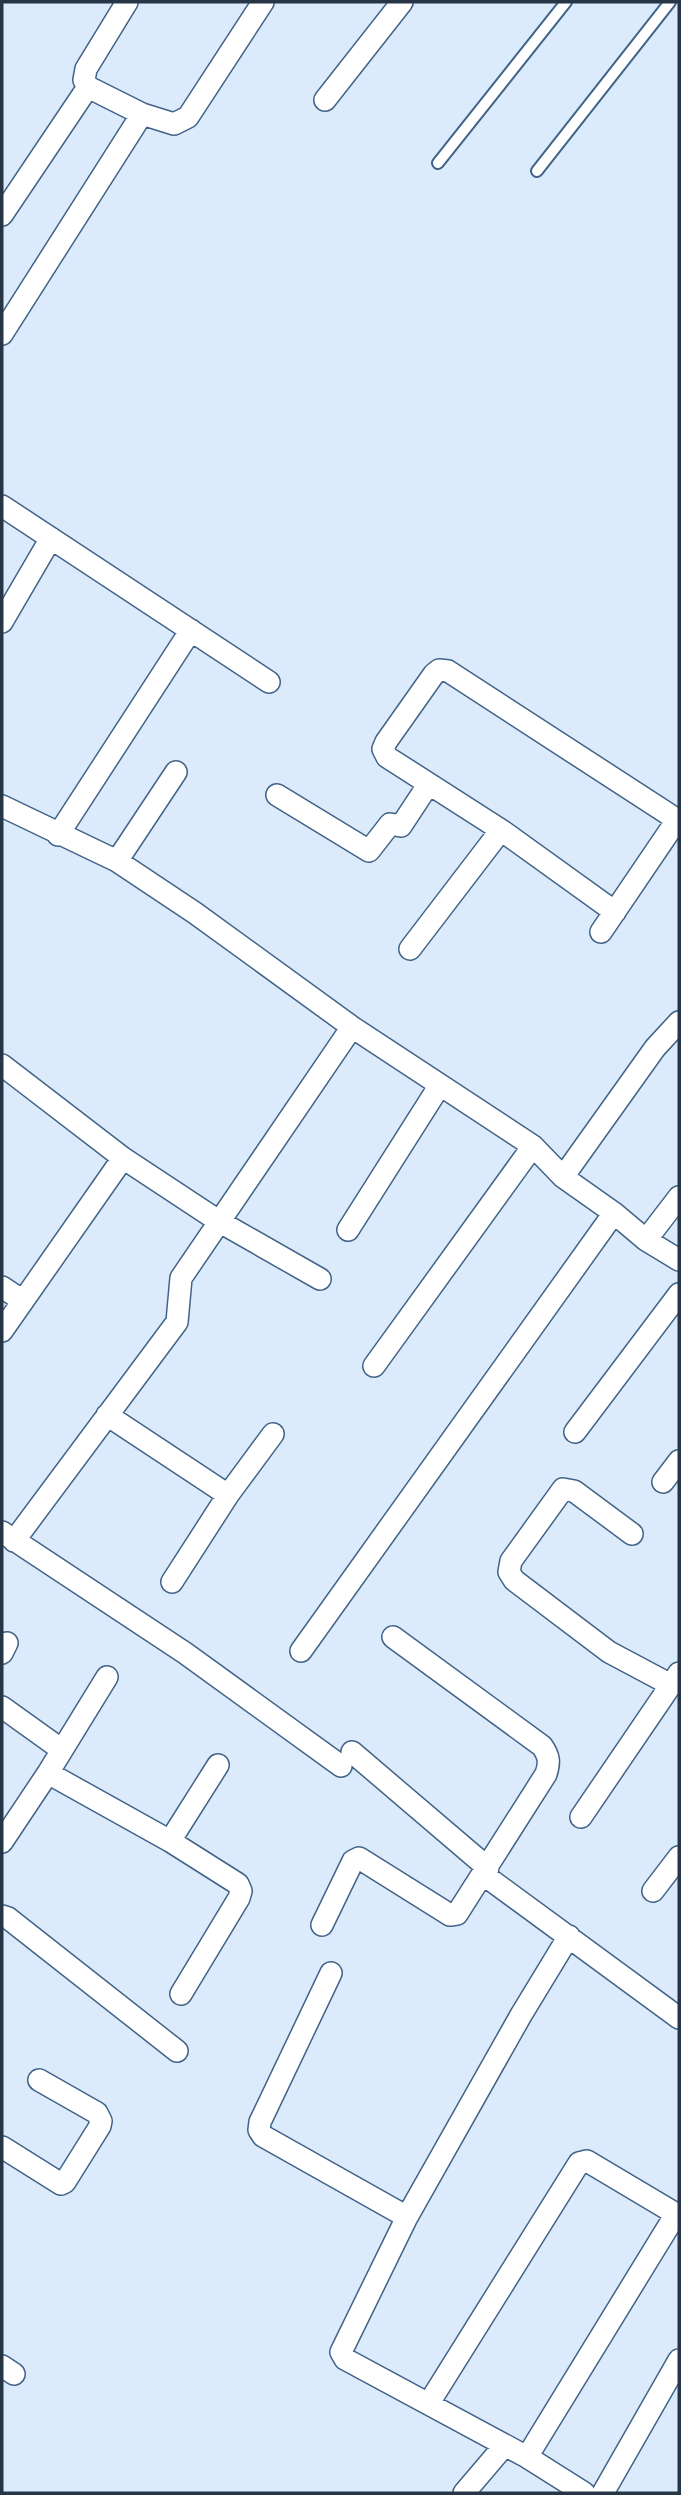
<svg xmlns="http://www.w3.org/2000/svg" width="681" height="2495" font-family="Spectral,serif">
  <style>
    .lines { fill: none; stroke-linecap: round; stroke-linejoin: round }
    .service-casing { stroke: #416388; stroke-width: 14 }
    .minor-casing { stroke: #416388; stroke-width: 24 }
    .service { stroke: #fff; stroke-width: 10 }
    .minor { stroke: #fff; stroke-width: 21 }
  </style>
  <rect width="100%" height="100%" fill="#dbebfc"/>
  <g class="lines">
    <!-- service casing -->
    <g class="service-casing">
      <path id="service" d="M438 163 566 2
        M537 171 670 2"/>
    </g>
    <!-- minor casing -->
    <g class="minor-casing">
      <path id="minor" d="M127 2 86 69 84 80 88 87 142 114 174 124 188 117 263 2
        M325 100 402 2
        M2 215 88 87
        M2 334 142 114
        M2 506 269 682
        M2 622 51 538
        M277 795 369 851 390 824 401 826 428 785
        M2 806 117 861 195 913 352 1027 533 1146 563 1177 614 1213 646 1240 679 1260
        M58 835 191 630
        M117 861 176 772
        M615 912 501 830 387 757 383 749 386 742 434 674 439 670 448 671 679 821
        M601 932 677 820
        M410 949 501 830
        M2 1065 123 1158 220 1222 320 1279
        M563 1177 655 1048 679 1022
        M348 1230 440 1085
        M646 1240 679 1197
        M2 1287 23 1301
        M2 1331 123 1158
        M374 1366 533 1146
        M107 1415 228 1495
        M575 1432 679 1294
        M663 1482 679 1461
        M2 1532 185 1653 341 1766
        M632 1534 574 1491 563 1489 511 1561 509 1572 514 1580 609 1652 671 1685
        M14 1541 177 1322 181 1278 352 1027
        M172 1582 228 1495 273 1434
        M301 1651 614 1213
        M2 1653 7 1643
        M2 1707 62 1750
        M352 1752 488 1868
        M48 1773 170 1841 238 1884 241 1891 239 1898 181 1994
        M581 1817 679 1673
        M170 1841 218 1765
        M2 1842 48 1773 107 1677
        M484 1875 679 2018
        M653 1891 679 1857
        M2 1916 8 1918 177 2051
        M322 1925 353 1861 359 1858 450 1915 457 1914 546 1774C550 1762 549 1756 542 1746L393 1637
        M569 1936 521 2015 407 2217 341 2352 345 2359 527 2457 584 2493
        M331 1973 260 2122 259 2130 263 2136 407 2217
        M2 2147 61 2184 65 2182 100 2126 101 2121 97 2113 39 2080
        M2 2366 14 2374
        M429 2403 579 2163 587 2161 676 2214 527 2457
        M464 2493 504 2446
        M603 2493 679 2360"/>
    </g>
    <!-- service -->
    <use href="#service" class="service"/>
    <!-- minor -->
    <use href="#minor" class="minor"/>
  </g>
  <!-- border -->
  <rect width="681" height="2495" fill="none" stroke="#273647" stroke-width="7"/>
</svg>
